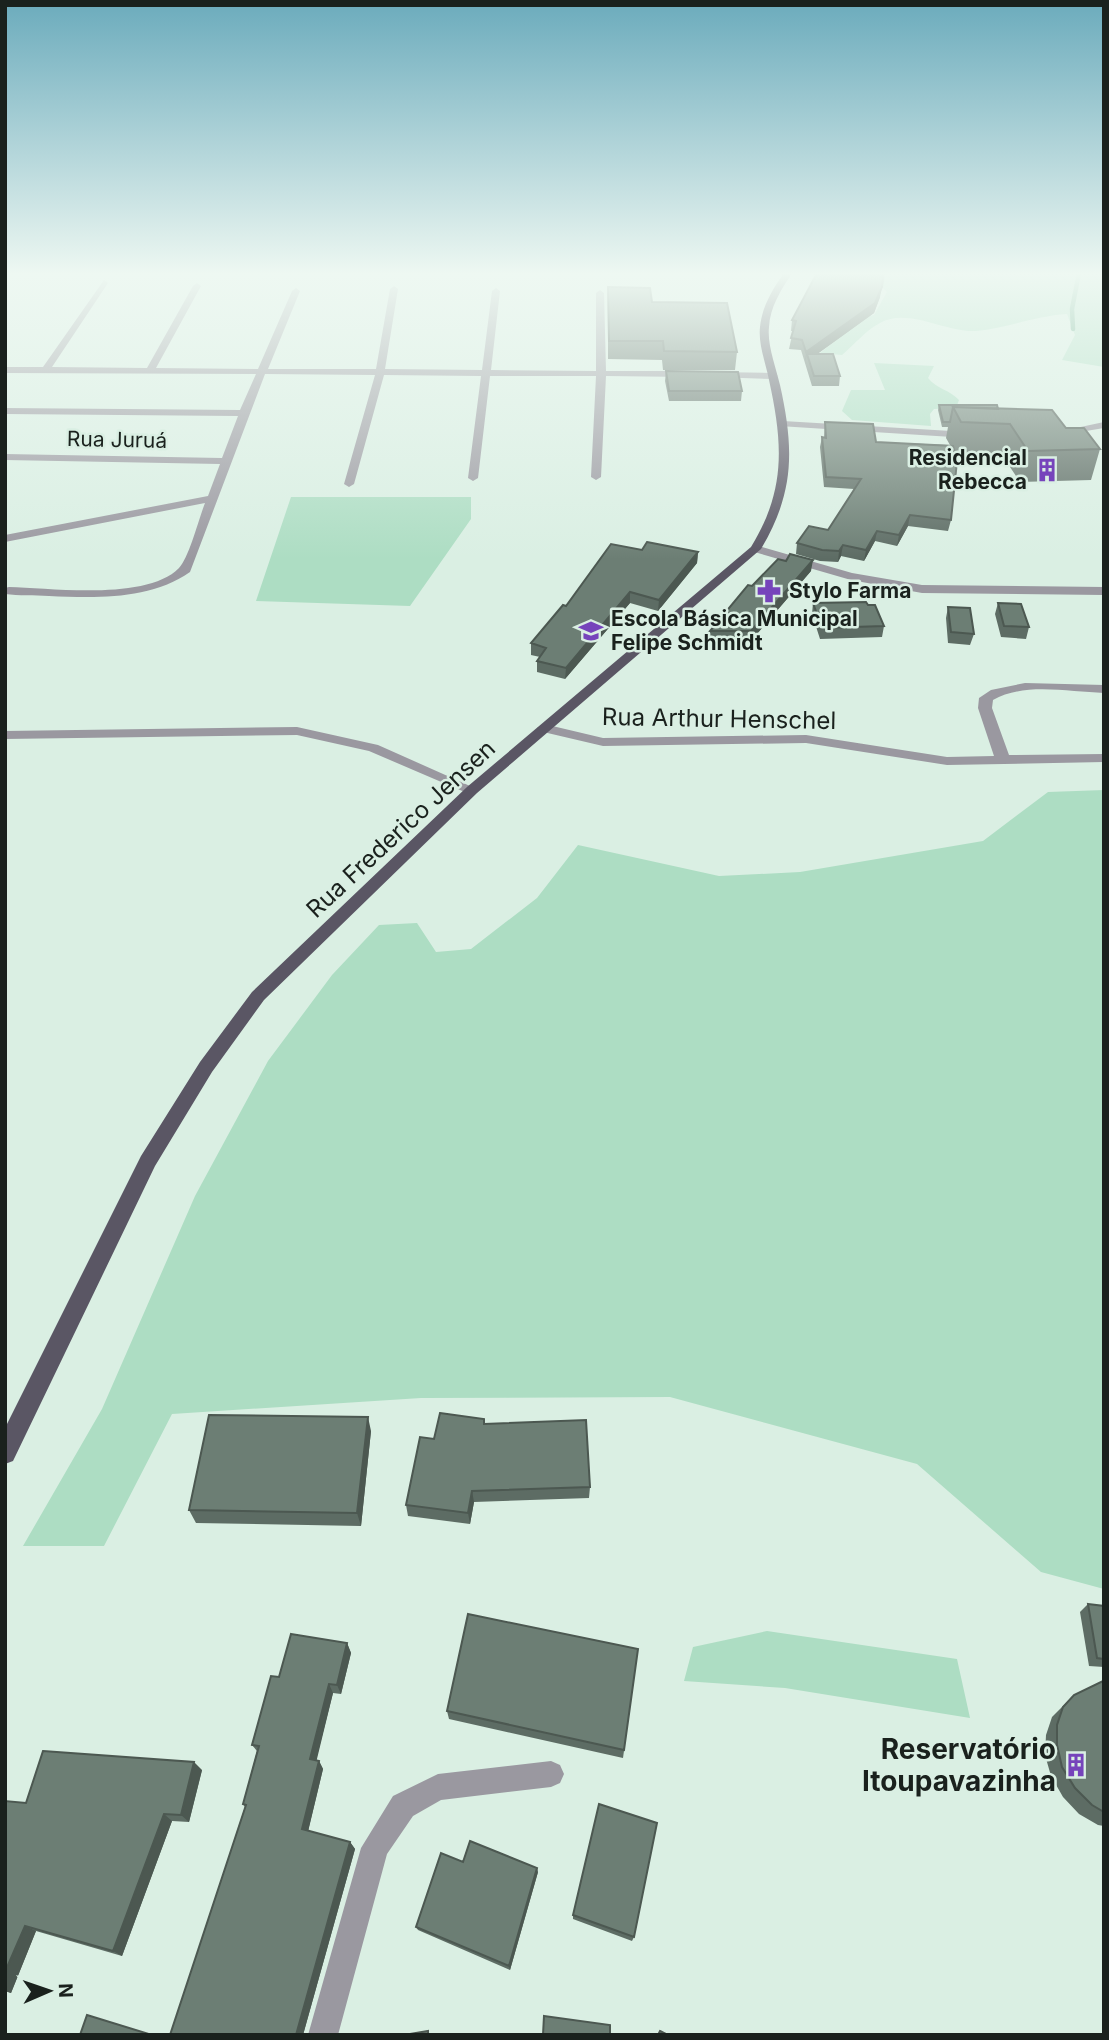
<svg xmlns="http://www.w3.org/2000/svg" width="1109" height="2040" font-family="Inter,sans-serif">
  <style>
    .green { fill: #adddc3 }
    .lines { fill: none; stroke-linecap: round; stroke-linejoin: round }
    .stream { stroke: #519e79; stroke-width: 4.5 }
    .minor { fill: #9a98a0; fill-rule: evenodd }
    .major { fill: #5a5664; fill-rule: evenodd }
    .wall { fill: #5d6c64 }
    .shaded-wall { fill: #4c5851 }
    .building { fill: #6c7e74; stroke: #4c5851; stroke-width: 2 }
    .labels { text-anchor: middle; stroke-width: 5; stroke-linejoin: round; paint-order: stroke }
    .far-street-label { font-size: 21px; fill: #1a211d; stroke: #daefe3 }
    .far-poi-label { font-size: 21px; font-weight: bold; fill: #1a211d; stroke: #daefe3; text-anchor: start }
    .street-label { font-size: 24px; fill: #1a211d; stroke: #daefe3 }
    .near-poi-label { font-size: 28px; font-weight: bold; fill: #1a211d; stroke: #daefe3; text-anchor: end }
  </style>
  <rect width="100%" height="100%" fill="#daefe3"/>
  <!-- green -->
  <path class="green" d="M894 273H1104V367L1062 360 1075 335 1067 314C1035 316 1007 328 976 331 946 333 908 307 880 323 866 330 854 345 842 355L820 353 865 317 874 315 887 292 875 280Z
    M874 363 934 366 928 378C937 389 950 390 959 400L956 408 934 409 930 414 931 426 852 420 842 411 851 390H885Z
    M291 497H471V519L410 606 256 601Z
    M1104 790V1589L1041 1572 917 1464 670 1397 421 1398 172 1414 104 1546H23L102 1409 195 1196 268 1061 332 975 379 925 417 923 436 952 471 949 537 898 578 845 719 876 800 872 983 841 1048 792Z
    M767 1631 957 1659 970 1718 785 1688 684 1681 693 1647Z"/>
  <g class="lines">
    <!-- stream -->
    <path class="stream" d="M1073 329 1072 309 1079 273"/>
    <!-- minor -->
    <path class="minor" d="M104 280 108 283 52 367 147 368 193 286 197 283 201 286 156 368 258 369 292 291 296 288 300 291 268 369H376L390 289 394 286 398 289 385 369 482 370 492 291 496 288 500 291 491 370 596 371V293L600 290 604 293 606 371H689L694 374 689 377 606 376 601 477 596 480 591 477 596 376H490L478 478 473 481 468 478 481 376 384 375 354 484 349 487 344 484 375 375 265 374 190 572C150 600 97 598 49 596 34 595 19 596 5 594V588L9 587C51 588 147 601 179 568 189 558 199 518 205 503L5 542V535L208 496 220 464 5 460V454L222 458 238 416 5 414V408L240 410 256 374 5 373V367H43Z
      M717 372 773 373 778 376 773 379 714 377 712 375Z
      M783 421 968 432 973 435 968 438 779 426V422Z
      M1104 422V428L1062 435 1057 432Z
      M755 545 852 573 922 585 1104 587V595L922 593 851 580 751 551 749 549Z
      M1025 683 1104 685V693C1069 692 1024 682 993 700L992 708 1009 755 1104 754V762L947 765 806 743 603 746 539 731 537 728 544 724 603 738 806 735 947 757 994 756 978 708 979 698 991 690Z
      M297 727 378 745 479 790 472 795 467 793 369 751 297 735 5 739V731Z
      M551 1761 560 1765 564 1774 560 1783 551 1787 441 1800 413 1816 387 1854 338 2035H308L361 1848 393 1796 438 1774Z"/>
    <!-- major -->
    <path class="major" d="M784 273H792C781 290 770 307 769 327 767 345 776 367 780 385 794 448 795 492 761 549L477 793 264 1000 212 1072 155 1166 13 1461 5 1464V1428L141 1156 200 1062 252 992 467 787 751 547C786 490 783 444 769 380 766 364 758 344 760 327 762 307 772 290 784 273Z"/>
  </g>
  <!-- wall -->
  <path class="wall" d="M608 287 652 302 737 352 735 370H663L662 360 608 359Z
    M880 297 874 313 817 354 840 376 839 386H812L801 350 789 349 793 331H791L792 320Z
    M666 371 742 391 741 401H669L665 381Z
    M939 405 998 409 1066 428 1100 449 1091 480 1020 482 1002 455 955 453 951 520 948 531 908 526 897 546 875 541 864 561 841 556 838 562 820 561 796 554 797 543 828 530 854 489 824 487 820 447 822 437 824 438 825 422 876 442 950 445 946 438 948 427H942L938 410Z
    M642 550 698 552 697 563 658 611 630 603 565 679 537 672V661L540 657 531 655V643L566 606Z
    M811 571 750 642H709L710 631 752 586Z
    M813 603 868 605 884 626 882 637 820 639 812 614Z
    M998 603 1029 627 1026 639 1001 637 995 614Z
    M948 607 974 634 970 645 948 643 946 618Z
    M485 1424 590 1487 589 1498 474 1502 470 1524 408 1516 406 1505 434 1439Z
    M371 1431 361 1526 196 1523 189 1510Z
    M1088 1604 1104 1606V1667L1089 1666 1080 1612Z
    M347 1643 351 1653 341 1694 333 1693 316 1760 319 1761 323 1769 308 1831 350 1842 355 1849 303 2035H170L245 1807 243 1804 257 1751 252 1745 279 1677Z
    M638 1649 623 1758 449 1719 447 1711Z
    M1104 1681V1826L1098 1825 1079 1814 1063 1797 1051 1776 1045 1755 1046 1735 1052 1717 1074 1695Z
    M202 1770 189 1822 172 1821 122 1956 36 1931 11 1993 5 1991V1801L26 1803Z
    M538 1872 510 1970 418 1930 416 1927Z
    M573 1915 634 1937 632 1941 573 1919Z"/>
  <!-- shaded-wall -->
  <path class="shaded-wall" d="M882 287 880 297 874 313 809 360 807 354 805 363 806 352Z
    M910 515 908 526 897 546 899 535Z
    M877 531 875 541 864 561 866 550Z
    M843 545 841 556 838 562 839 551Z
    M698 552 697 563 658 611 659 600Z
    M813 560 811 571 750 642 751 631Z
    M630 592V603L565 679 566 668Z
    M368 1417 371 1431 361 1526 357 1513Z
    M472 1491 474 1502 470 1524 468 1513Z
    M347 1643 351 1653 341 1694 337 1685Z
    M329 1684 333 1693 315 1767 310 1759Z
    M319 1761 323 1769 307 1836 302 1829Z
    M194 1762 202 1770 189 1822 181 1815Z
    M164 1814 172 1821 122 1956 113 1951Z
    M350 1842 355 1849 303 2035H296Z
    M537 1868 538 1872 510 1970 509 1966Z
    M25 1926 36 1931 11 1993 5 1991V1972Z"/>
  <!-- building -->
  <path class="building" d="M817 273H884L882 287 875 303 806 352 802 340 791 338 796 321 792 320Z
    M608 287 650 288 652 302 727 303 737 352 664 351 663 341H609Z
    M807 354H833L840 376H814Z
    M666 371 738 372 742 391H669Z
    M939 405H997L998 409 953 407 950 422H943Z
    M953 407 1052 410 1066 428H1084L1100 449 1028 451 1010 424 961 422Z
    M825 422 873 424 876 442 953 446 957 461 951 520 910 515 899 535 877 531 866 550 843 545 839 551 822 550 797 543 809 526 828 530 861 479 826 477 822 437 826 438Z
    M647 542 698 552 659 600 630 592 566 668 537 661 546 648 531 643 563 605 566 606 611 544 642 550Z
    M790 554 813 560 751 631H710L748 585 752 586 778 559 786 561Z
    M866 602 868 605H875L884 626 822 628 813 603Z
    M998 603 1021 604 1029 627 1004 626Z
    M948 607 970 608 974 634 951 632Z
    M440 1413 484 1419V1424L586 1420 590 1487 472 1491 468 1513 406 1505 420 1437 434 1439Z
    M209 1415 368 1417 357 1513 189 1510Z
    M1088 1604 1104 1606V1659L1097 1658Z
    M468 1614 638 1649 624 1750 447 1711Z
    M291 1634 347 1643 337 1685 329 1684 310 1759 319 1761 302 1829 350 1842 296 2035H170L246 1805 243 1804 259 1746 252 1745 271 1676 279 1677Z
    M1103 1681H1104V1812L1092 1805 1075 1788 1062 1767 1057 1745V1725L1063 1707 1074 1695Z
    M43 1751 194 1762 181 1815 164 1814 113 1951 25 1926 5 1972V1801L26 1803Z
    M599 1804 657 1823 634 1937 573 1915Z
    M470 1841 537 1868 509 1966 416 1927 441 1853 463 1862Z
    M87 2015 152 2035H80Z
    M544 2016 610 2025V2035H543Z
    M428 2031V2035H404Z
    M660 2031 668 2035H658Z"/>
  <!-- sky -->
  <linearGradient id="sky" x2="0" y2="1"><stop stop-color="#6babbc"/><stop offset="0.49" stop-color="#eef8f2"/><stop offset="1" stop-color="#eef8f2" stop-opacity="0"/></linearGradient>
  <rect width="1109" height="559" fill="url(#sky)"/>
  <!-- icons -->
  <defs>
    <g id="building-bare" transform="scale(1.89)"><path d="M-4-6H4V6H1V3H-1V6H-4ZM-2.5-4.3h1.7v1.8h-1.7ZM.8-4.3h1.7v1.8H.8ZM-2.5-1h1.7V.8h-1.7ZM.8-1h1.7V.8H.8Z" fill="#7644bb" stroke="#daefe3" stroke-width="2.5" paint-order="stroke"/></g>
    <g id="pharmacy-bare" transform="scale(1.89)"><path d="M-2-6h4v4h4v4h-4v4h-4v-4h-4v-4h4Z" fill="#7644bb" stroke="#daefe3" stroke-width="2.5" paint-order="stroke"/></g>
    <g id="school-bare" transform="scale(1.89)"><path d="M0-5L7-2L0 1L-7-2ZM-4 1L0 2.5L4 1V4Q0 6-4 4Z" fill="#7644bb" stroke="#daefe3" stroke-width="2.5" paint-order="stroke"/></g>
  </defs>
  <g fill-rule="evenodd">
    <use href="#building-bare" x="1047" y="470"/>
    <use href="#pharmacy-bare" x="769" y="591"/>
    <use href="#school-bare" x="591" y="631"/>
    <use href="#building-bare" x="1076" y="1765"/>
  </g>
  <g class="labels">
    <!-- far-street labels -->
    <g class="far-street-label">
      <text transform="translate(117 440) rotate(1)" y="7">Rua Juruá</text>
    </g>
    <!-- far-poi labels -->
    <g class="far-poi-label">
      <text x="1027" y="465" text-anchor="end">Residencial<tspan x="1027" dy="24">Rebecca</tspan></text>
      <text x="789" y="598">Stylo Farma</text>
      <text x="611" y="626">Escola Básica Municipal<tspan x="611" dy="24">Felipe Schmidt</tspan></text>
    </g>
    <!-- street labels -->
    <g class="street-label">
      <text transform="translate(719 719) rotate(1)" y="8">Rua Arthur Henschel</text>
      <text transform="translate(401 829) rotate(-43)" y="8">Rua Frederico Jensen</text>
    </g>
    <!-- near-poi labels -->
    <g class="near-poi-label">
      <text x="1056" y="1759">Reservatório<tspan x="1056" dy="32">Itoupavazinha</tspan></text>
    </g>
  </g>
  <!-- border -->
  <rect width="1109" height="2040" fill="none" stroke="#1a211d" stroke-width="14"/>
  <!-- north arrow -->
  <g transform="translate(49 1991) rotate(88)" stroke="#daefe3" stroke-width="5" paint-order="stroke">
  <path d="M0-5L12 26L0 18L-12 26Z" fill="#1a211d"/>
  <text y="-10" font-size="19" font-weight="bold" text-anchor="middle" fill="#1a211d">N</text>
  </g>
</svg>
